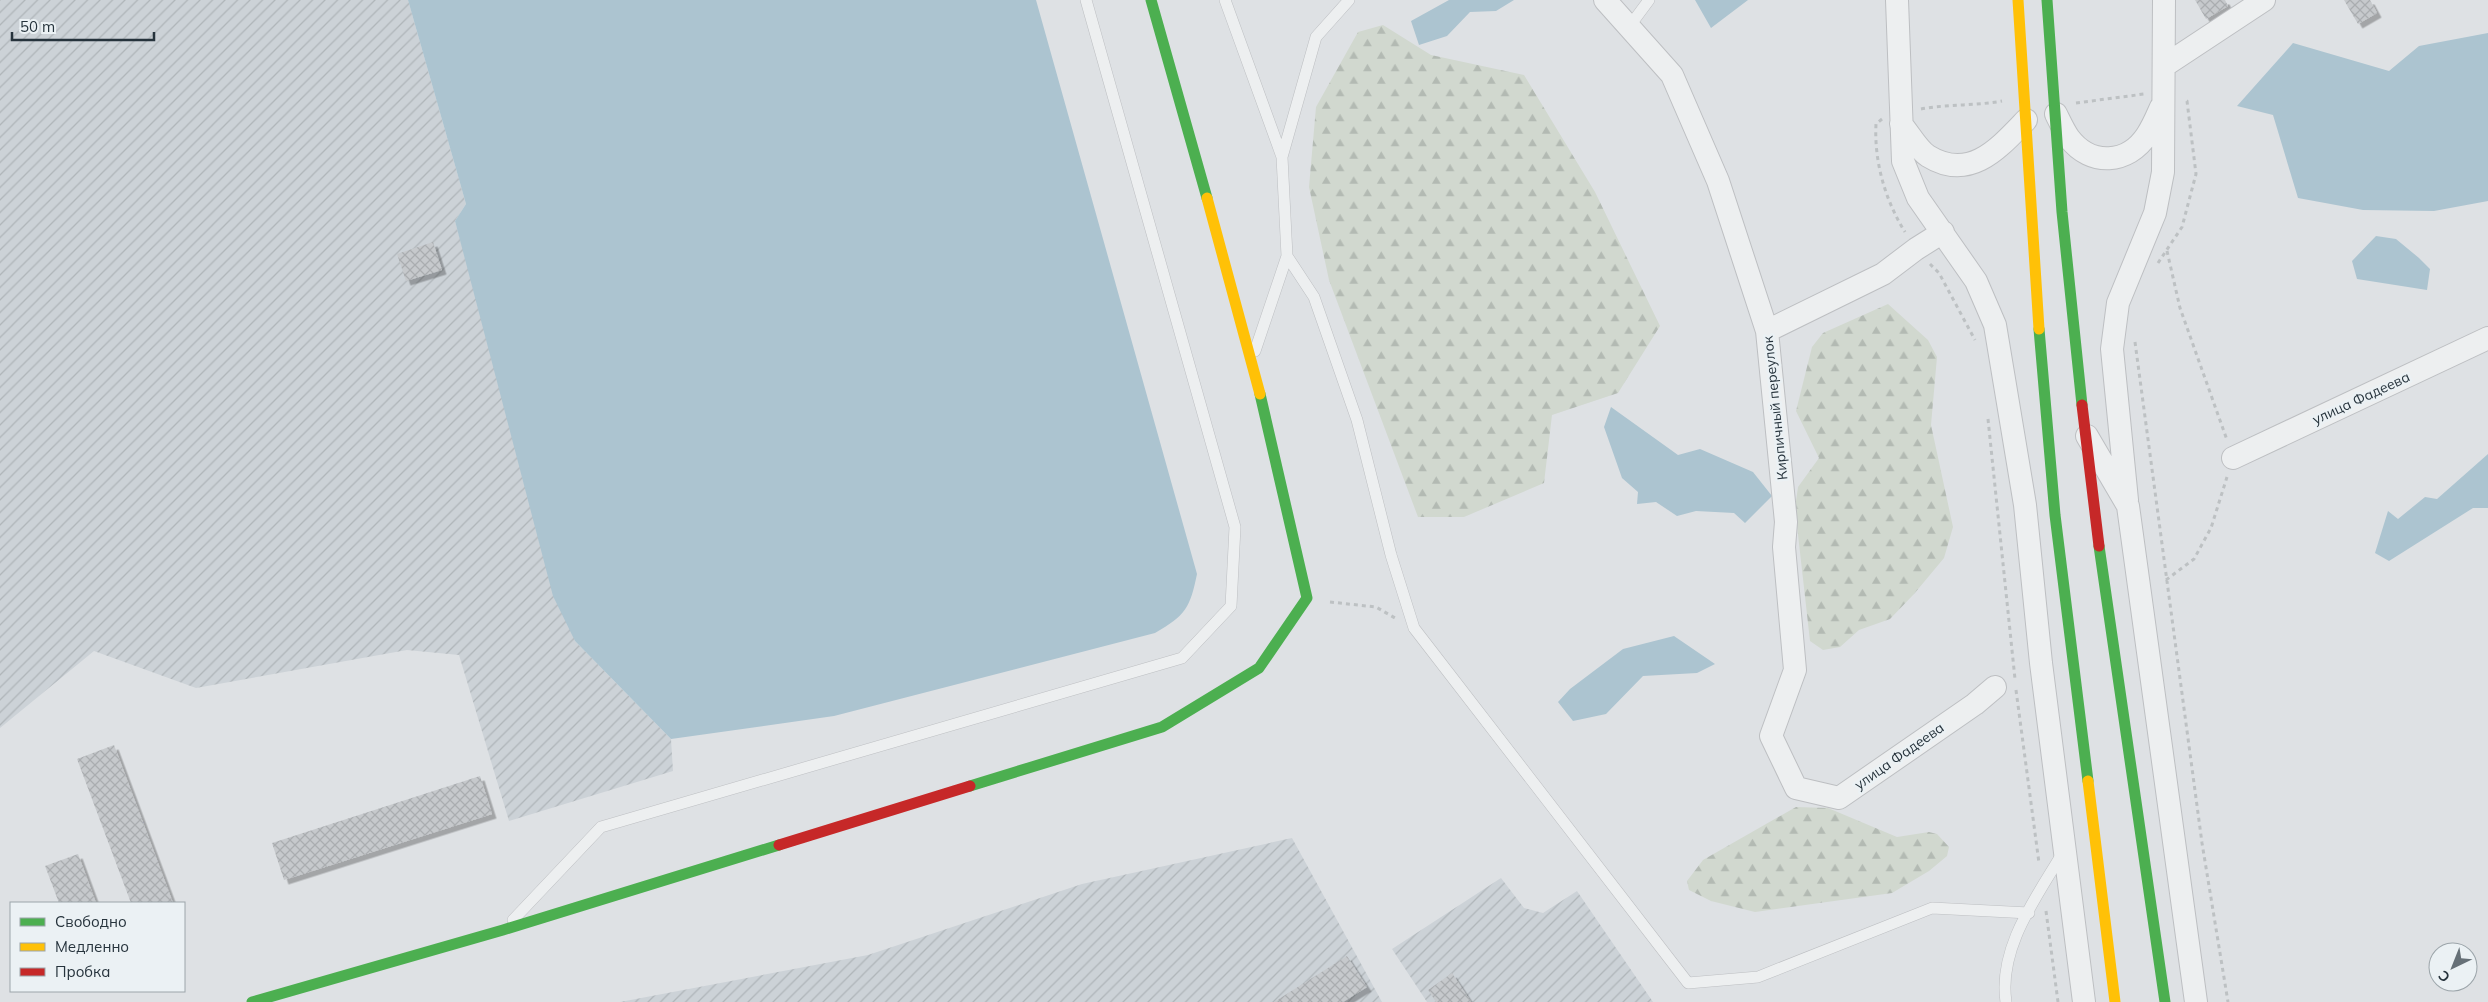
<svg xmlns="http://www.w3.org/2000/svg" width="2488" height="1002" font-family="Mulish,sans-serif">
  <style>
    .industrial { fill: url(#industrial-furrows) }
    .forest { fill: url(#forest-firs) }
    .water { fill: #acc4d0 }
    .building { fill: url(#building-cross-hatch); filter: url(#shadow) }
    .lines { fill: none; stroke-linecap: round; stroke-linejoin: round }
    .lane-casing { stroke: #bdbfc2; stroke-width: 12 }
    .street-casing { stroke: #bdbfc2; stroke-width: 24 }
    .path { stroke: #bdc1c3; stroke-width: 3; stroke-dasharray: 4 4; stroke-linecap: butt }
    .lane { stroke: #edeff0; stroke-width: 11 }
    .street { stroke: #edeff0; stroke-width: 22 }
    .fast { stroke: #4caf50; stroke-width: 11 }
    .slow { stroke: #ffc107; stroke-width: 11 }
    .jam { stroke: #c62828; stroke-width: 11 }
    .labels { text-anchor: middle; stroke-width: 5; stroke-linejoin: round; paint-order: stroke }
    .street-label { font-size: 14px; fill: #26333c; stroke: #ebf1f4 }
  </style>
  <defs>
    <pattern id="industrial-furrows" width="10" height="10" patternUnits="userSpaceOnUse" patternTransform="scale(1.25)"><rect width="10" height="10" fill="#ccd2d7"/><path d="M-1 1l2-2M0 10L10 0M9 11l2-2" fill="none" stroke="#afb5b9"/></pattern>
    <pattern id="forest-firs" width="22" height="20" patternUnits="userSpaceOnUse" patternTransform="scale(1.25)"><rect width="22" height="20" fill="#d1d8cf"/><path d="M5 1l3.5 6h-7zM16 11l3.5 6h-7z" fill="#b3bab3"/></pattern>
    <pattern id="building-cross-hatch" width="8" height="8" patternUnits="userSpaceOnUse" patternTransform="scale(1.25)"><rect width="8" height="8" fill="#c6c9cc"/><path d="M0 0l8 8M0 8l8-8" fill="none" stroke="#aaadb0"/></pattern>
    <filter id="shadow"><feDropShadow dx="4.5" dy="4.5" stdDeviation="0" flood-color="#0004"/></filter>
  </defs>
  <rect width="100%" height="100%" fill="#dee1e4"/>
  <!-- industrial -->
  <path class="industrial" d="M0 0H408L466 204 455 221 575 641 671 739 673 771 509 821 459 655 407 650 196 688 94 651 0 728Z
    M1292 838 1382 1002H620L868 955 1082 884Z
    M1501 878 1524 908 1543 913 1577 891 1653 1002H1427L1392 949Z"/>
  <!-- forest -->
  <path class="forest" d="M1383 25 1431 55 1524 75 1595 192 1660 326 1618 393 1552 415 1544 483 1464 517H1418L1329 280 1309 187 1316 107 1358 32Z
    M1888 304 1928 340 1937 357 1931 425 1953 527 1944 558 1914 594 1890 619 1859 630 1840 647 1823 650 1810 641 1795 508 1798 487 1819 458 1796 411 1812 347 1823 333Z
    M1796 807 1828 808 1897 837 1929 832 1937 834 1949 847 1947 856 1929 871 1892 893 1755 912 1711 901 1689 890 1687 881 1703 860Z"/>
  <!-- water -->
  <path class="water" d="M408 0H1036L1197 574C1190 608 1186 615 1155 633L834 716 671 739 575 641 553 596 455 221 466 204Z
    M1449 0H1514L1496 11 1470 12 1447 36 1419 45 1411 21Z
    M1695 0H1748L1711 28Z
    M2488 33V201L2434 211 2363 210 2298 198 2273 115 2237 106 2293 43 2389 71 2419 46Z
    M2376 236 2396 239 2419 258 2430 269 2427 290 2357 279 2352 261Z
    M1611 407 1678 455 1700 449 1753 472 1772 496 1745 523 1734 513 1696 511 1677 516 1656 502 1637 504 1638 492 1622 478 1604 427Z
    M2488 454V508H2473L2389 561 2375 553 2388 511 2398 519 2425 497 2437 499Z
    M1674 636 1715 664 1697 673 1643 676 1606 714 1573 721 1558 702 1570 689 1623 649Z"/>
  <!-- building -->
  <path class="building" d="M2195 0H2225L2228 6 2206 19Z
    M2344 0H2370L2377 13 2358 24Z
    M433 242 442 270 406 281 397 254Z
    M114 745 173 903H131L77 759Z
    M480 776 492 814 284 880 272 843Z
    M78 854 96 903H59L45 866Z
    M1347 956 1367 987 1343 1002H1274Z
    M1452 973 1471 1002H1436L1428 990Z"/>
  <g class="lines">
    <!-- lane casing -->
    <g class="lane-casing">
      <path id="lane" d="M1225 0 1282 157
        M1629 27 1649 0
        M1287 256 1314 297 1357 420 1391 555 1414 628 1688 983 1758 977 1932 908 2029 913
        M1255 351 1287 256 1282 157 1316 37 1349 0
        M513 920 601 827 1182 658 1231 606 1235 527 1086 0
        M2006 1002C1998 948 2036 898 2062 854"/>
    </g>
    <!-- street casing -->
    <g class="street-casing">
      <path id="street" d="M1605 0 1672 75 1718 181 1767 331 1786 522 1784 547 1795 670 1771 736 1796 788 1839 798 1975 704 1995 687
        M1897 0 1903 161 1918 198 1976 281 1995 325 2025 505 2041 663 2084 1002
        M2164 66 2264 0
        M2056 114C2060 122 2064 131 2069 138 2091 167 2128 164 2147 135 2153 126 2157 116 2161 107
        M1901 124C1909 133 1918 150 1928 156 1970 182 1999 148 2026 120
        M1767 331 1883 274 1916 249 1943 232
        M2087 436 2128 506 2196 1002
        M2233 458 2488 338
        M2127 500 2112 349 2118 303 2155 213 2163 172 2164 0"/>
    </g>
    <!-- path -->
    <path class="path" d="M2076 103 2144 94
      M1921 109C1948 104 1975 106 2002 101
      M1882 119 1876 124C1874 161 1885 200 1905 232
      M2167 251 2180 308 2227 440
      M2158 263 2182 227 2196 174 2187 101 2184 99
      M1930 264 1939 273 1975 340
      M2135 342 2202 843 2228 1002
      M1988 419 2015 679
      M2166 580 2194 559 2211 528 2227 477
      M1330 602 1376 607 1395 618
      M2016 690 2039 863
      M2046 911 2058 1002"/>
    <!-- lane -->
    <use href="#lane" class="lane"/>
    <!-- street -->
    <use href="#street" class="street"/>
    <!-- fast -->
    <path class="fast" d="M1151 0 1207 198
      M2047 0 2062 212 2082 405
      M2039 329 2055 515 2088 781
      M2099 546 2165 1002
      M970 786 1162 727 1259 668 1307 598 1260 394
      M252 1002 503 930 779 845"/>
    <!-- slow -->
    <path class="slow" d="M2018 0 2039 329
      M1207 198 1260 394
      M2088 781 2115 1002"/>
    <!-- jam -->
    <path class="jam" d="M2082 405 2099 546
      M779 845 970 786"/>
  </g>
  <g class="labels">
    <!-- street labels -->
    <g class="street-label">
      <text transform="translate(2361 398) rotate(-25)" y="5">улица Фадеева</text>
      <text transform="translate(1775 408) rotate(-96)" y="5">Кирпичный переулок</text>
      <text transform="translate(1899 756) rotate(-35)" y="5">улица Фадеева</text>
    </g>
  </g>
  <!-- legend -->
  <rect x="10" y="902" width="175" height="90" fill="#ebf1f4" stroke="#9ca5aa"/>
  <rect x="20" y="918" width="25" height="8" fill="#4caf50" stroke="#9ca5aa"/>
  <text x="55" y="927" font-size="15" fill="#26333c">Свободно</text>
  <rect x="20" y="943" width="25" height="8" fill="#ffc107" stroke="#9ca5aa"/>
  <text x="55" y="952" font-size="15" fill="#26333c">Медленно</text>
  <rect x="20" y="968" width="25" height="8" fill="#c62828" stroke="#9ca5aa"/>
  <text x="55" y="977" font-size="15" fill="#26333c">Пробка</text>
  <!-- north arrow -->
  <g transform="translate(2453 967) rotate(223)"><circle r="24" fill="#ebf1f4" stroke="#9ca5aa"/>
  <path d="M0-4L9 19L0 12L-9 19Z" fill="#667077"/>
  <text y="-8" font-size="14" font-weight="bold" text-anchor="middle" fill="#26333c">С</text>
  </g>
  <!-- scale -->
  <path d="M12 32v8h142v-8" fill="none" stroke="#26333c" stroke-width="2.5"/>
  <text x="20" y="32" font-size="15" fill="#26333c" stroke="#ebf1f4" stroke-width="4" paint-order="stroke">50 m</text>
</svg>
